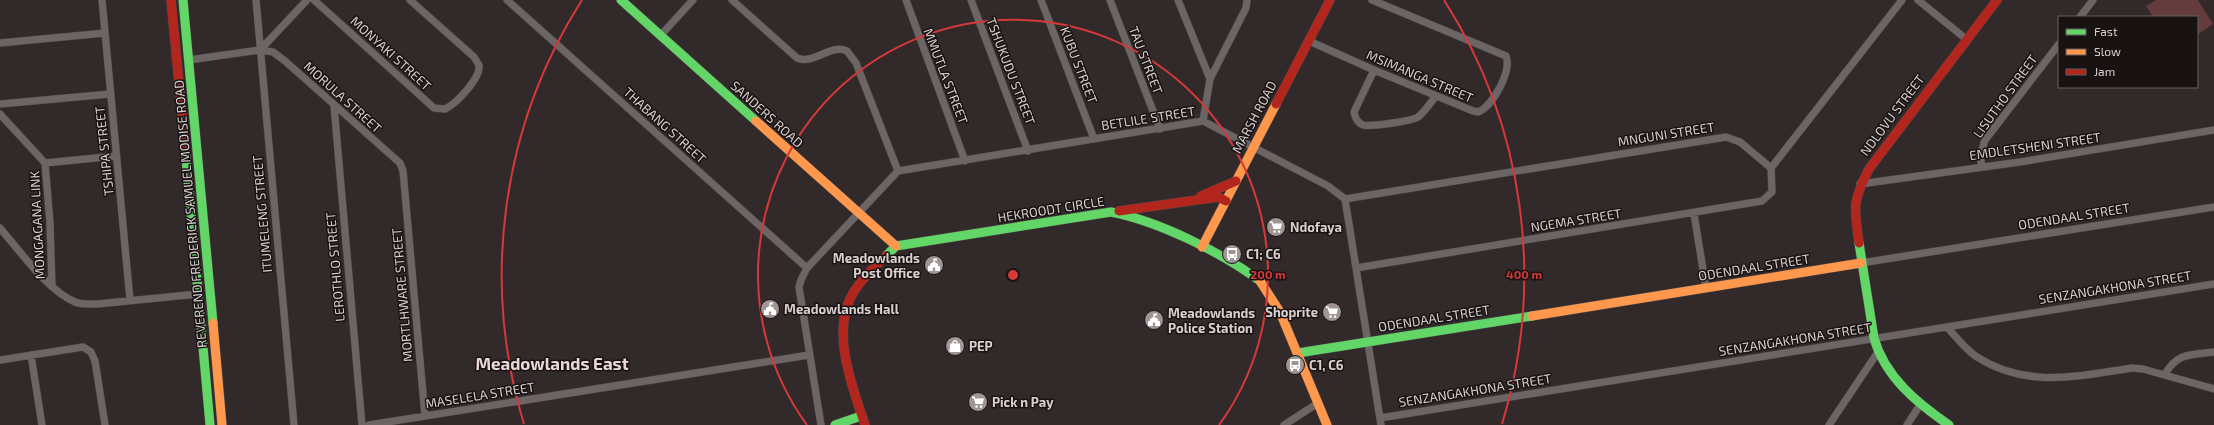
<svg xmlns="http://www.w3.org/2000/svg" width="2214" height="425" font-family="'Exo 2',sans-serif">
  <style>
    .garden { fill: #653c3e }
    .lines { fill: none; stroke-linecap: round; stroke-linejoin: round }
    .street-casing { stroke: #4c4545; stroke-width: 8 }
    .fast-casing { stroke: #4c4545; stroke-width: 10 }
    .slow-casing { stroke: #4c4545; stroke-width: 10 }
    .jam-casing { stroke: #4c4545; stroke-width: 10 }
    .street { stroke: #6b6565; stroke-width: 7 }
    .fast { stroke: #63d668; stroke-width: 9 }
    .slow { stroke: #ff974d; stroke-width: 9 }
    .jam { stroke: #b3261e; stroke-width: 9 }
    .ring { fill: none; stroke: #d63939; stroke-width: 2 }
    .labels { text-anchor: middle; stroke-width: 3; stroke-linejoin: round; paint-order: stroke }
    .street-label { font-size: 13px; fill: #d9cfcf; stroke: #181212 }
    .poi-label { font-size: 13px; font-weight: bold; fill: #d9cfcf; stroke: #181212; text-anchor: start }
    .district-label { font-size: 17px; font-weight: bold; fill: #ebd7d7; stroke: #181212 }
    .centre { fill: #d63939; stroke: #181212; stroke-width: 2 }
    .ring-label { font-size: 12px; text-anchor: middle; font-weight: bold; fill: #d63939; stroke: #181212; stroke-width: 3; stroke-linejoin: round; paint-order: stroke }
  </style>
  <rect width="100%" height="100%" fill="#322a2a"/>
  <!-- garden -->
  <path class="garden" d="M2156 0H2198L2213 24 2197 35V17H2153L2146 6Z"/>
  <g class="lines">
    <!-- street casing -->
    <g class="street-casing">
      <path id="street" d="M102 0 130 300
        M256 0 294 425
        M314 0 434 108 445 109C456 104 481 78 479 65L474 57 410 0
        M507 0 807 268
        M732 0 797 58C814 65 831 43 847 51L856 63 898 171
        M906 0 965 161
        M971 0 1028 151
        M1041 0 1094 139
        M1110 0 1160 129
        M1178 0 1210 79 1203 121
        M1918 0 1966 39
        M2080 17 2093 0
        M660 36 693 0
        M1309 41 1374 70 1473 111 1478 112C1493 106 1512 71 1506 56L1372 0
        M0 43 105 33
        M260 50 307 0
        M189 60 260 50 273 52 285 61 400 163 403 171 425 416
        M1374 70 1354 112C1355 118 1358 123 1363 125 1370 127 1412 121 1418 117 1425 112 1430 103 1436 96
        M1210 79 1246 8 1247 0
        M0 104 110 94
        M334 106 362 425
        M0 114 45 163
        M45 163 50 223 52 286
        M45 163 116 156
        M1982 167 1980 156 1985 140 2059 44
        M1771 168 1902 0
        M1860 184 2020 162 2214 130
        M1345 199 1726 137 1740 142 1771 168
        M1694 214 1706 288
        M0 228C20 251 47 290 75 302 82 305 89 304 97 304L198 294
        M1861 263 2214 207
        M1356 268 1762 201 1772 192 1771 168
        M1947 327C1956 337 1966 350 1977 357 2028 389 2078 376 2132 368L2143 369 2214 389
        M31 355 42 425
        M0 360 83 347 91 352 95 361 105 425
        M2165 374C2178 352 2191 355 2214 352
        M1380 418 2214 284
        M369 425 809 355
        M821 425 799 287 801 280 807 268 898 171 1203 121 1328 186 1345 199 1381 425
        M1284 425 1318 403
        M1829 425 1878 352
        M1907 425 1920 405"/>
    </g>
    <!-- fast casing -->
    <g class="fast-casing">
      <path id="fast" d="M183 0 213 323
        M621 0 756 121
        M185 147 210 425
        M1859 243 1874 338C1885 377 1917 403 1949 425
        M886 256 896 246 1111 212C1158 221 1221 252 1260 281
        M1298 353 1532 316
        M835 425 861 416"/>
    </g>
    <!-- slow casing -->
    <g class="slow-casing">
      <path id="slow" d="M756 121 896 246
        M1202 247 1276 104
        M1260 281 1280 312 1327 425
        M1532 316 1861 263
        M213 323 222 425"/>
    </g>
    <!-- jam casing -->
    <g class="jam-casing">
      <path id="jam" d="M171 0 185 147
        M1276 104 1330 0
        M1201 196 1236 181
        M1119 211 1218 197 1226 201
        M1859 243C1854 207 1852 202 1869 169L1997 0
        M865 425C852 386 829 328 855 290 863 277 875 267 886 256"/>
    </g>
    <!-- street -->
    <use href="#street" class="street"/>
    <!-- fast -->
    <use href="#fast" class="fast"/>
    <!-- slow -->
    <use href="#slow" class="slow"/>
    <!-- jam -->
    <use href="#jam" class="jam"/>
  </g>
  <!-- distance rings -->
  <g class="ring">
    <path d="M807 425A255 255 0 1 1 1219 425"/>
    <path d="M524 424A511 511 0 0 1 582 0M1444 0A511 511 0 0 1 1502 424"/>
  </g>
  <!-- icons -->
  <defs>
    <g id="supermarket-disc" transform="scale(1)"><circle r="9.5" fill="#9f9595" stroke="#181212"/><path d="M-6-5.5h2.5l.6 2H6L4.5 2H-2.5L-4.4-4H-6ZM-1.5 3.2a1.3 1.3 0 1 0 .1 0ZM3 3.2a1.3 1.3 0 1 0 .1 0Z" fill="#fff"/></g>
    <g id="bus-disc" transform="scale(1)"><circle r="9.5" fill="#9f9595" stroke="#181212"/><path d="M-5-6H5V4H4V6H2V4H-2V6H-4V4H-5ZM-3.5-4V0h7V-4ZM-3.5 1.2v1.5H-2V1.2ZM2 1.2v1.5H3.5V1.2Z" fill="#fff"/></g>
    <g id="civic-disc" transform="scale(1)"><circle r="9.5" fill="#9f9595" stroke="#181212"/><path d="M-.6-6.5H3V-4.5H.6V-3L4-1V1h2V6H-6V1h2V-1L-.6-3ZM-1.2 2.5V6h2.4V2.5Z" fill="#fff"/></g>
    <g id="shop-disc" transform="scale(1)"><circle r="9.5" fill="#9f9595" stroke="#181212"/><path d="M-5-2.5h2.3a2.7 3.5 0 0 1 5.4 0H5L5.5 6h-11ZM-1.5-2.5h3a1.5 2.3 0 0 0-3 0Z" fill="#fff"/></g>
  </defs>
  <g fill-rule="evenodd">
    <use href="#supermarket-disc" x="1276" y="227"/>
    <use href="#bus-disc" x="1232" y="254"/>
    <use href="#civic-disc" x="934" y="265"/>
    <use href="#civic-disc" x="770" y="309"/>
    <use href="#supermarket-disc" x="1332" y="312"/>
    <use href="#civic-disc" x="1154" y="320"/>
    <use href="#shop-disc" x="955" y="346"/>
    <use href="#bus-disc" x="1295" y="365"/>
    <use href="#supermarket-disc" x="978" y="402"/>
  </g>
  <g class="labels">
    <!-- street labels -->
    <g class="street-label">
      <text transform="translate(391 53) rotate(42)" y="5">MONYAKI STREET</text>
      <text transform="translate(1146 60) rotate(69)" y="5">TAU STREET</text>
      <text transform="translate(1079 65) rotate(69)" y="5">KUBU STREET</text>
      <text transform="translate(1011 71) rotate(69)" y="5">TSHUKUDU STREET</text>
      <text transform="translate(946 76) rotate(69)" y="5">MMUTLA STREET</text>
      <text transform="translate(1420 76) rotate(23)" y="5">MSIMANGA STREET</text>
      <text transform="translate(2005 96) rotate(-54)" y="5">LISUTHO STREET</text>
      <text transform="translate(343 97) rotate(42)" y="5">MORULA STREET</text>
      <text transform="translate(767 114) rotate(42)" y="5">SANDERS ROAD</text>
      <text transform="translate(1892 115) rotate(-53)" y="5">NDLOVU STREET</text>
      <text transform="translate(1254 117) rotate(-62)" y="5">MARSH ROAD</text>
      <text transform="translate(1148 118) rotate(-9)" y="5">BETLILE STREET</text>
      <text transform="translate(665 125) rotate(42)" y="5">THABANG STREET</text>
      <text transform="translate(1666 134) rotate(-9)" y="5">MNGUNI STREET</text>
      <text transform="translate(2035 146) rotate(-8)" y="5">EMDLETSHENI STREET</text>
      <text transform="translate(104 151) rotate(-96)" y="5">TSHIPA STREET</text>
      <text transform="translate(1051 209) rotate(-9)" y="5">HEKROODT CIRCLE</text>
      <text transform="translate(190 214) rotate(-95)" y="5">REVEREND FREDERICK SAMUEL MODISE ROAD</text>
      <text transform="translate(262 214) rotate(-95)" y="5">ITUMELENG STREET</text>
      <text transform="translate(2074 216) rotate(-9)" y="5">ODENDAAL STREET</text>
      <text transform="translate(1576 220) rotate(-9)" y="5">NGEMA STREET</text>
      <text transform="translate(37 225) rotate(-93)" y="5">MONGAGANA LINK</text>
      <text transform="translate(335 267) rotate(-95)" y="5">LEROTHLO STREET</text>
      <text transform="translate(1754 267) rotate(-9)" y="5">ODENDAAL STREET</text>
      <text transform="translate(2115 287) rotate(-9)" y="5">SENZANGAKHONA STREET</text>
      <text transform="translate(402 295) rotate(-95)" y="5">MORTLHWARE STREET</text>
      <text transform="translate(1434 318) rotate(-9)" y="5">ODENDAAL STREET</text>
      <text transform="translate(1795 339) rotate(-9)" y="5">SENZANGAKHONA STREET</text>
      <text transform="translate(1475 390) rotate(-9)" y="5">SENZANGAKHONA STREET</text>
      <text transform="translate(480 395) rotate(-9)" y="5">MASELELA STREET</text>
    </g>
    <!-- poi labels -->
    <g class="poi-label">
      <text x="1290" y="232">Ndofaya</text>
      <text x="1246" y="259">C1; C6</text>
      <text x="920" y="263" text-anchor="end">Meadowlands<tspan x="920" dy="15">Post Office</tspan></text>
      <text x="784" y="314">Meadowlands Hall</text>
      <text x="1318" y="317" text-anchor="end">Shoprite</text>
      <text x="1168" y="318">Meadowlands<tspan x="1168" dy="15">Police Station</tspan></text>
      <text x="969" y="351">PEP</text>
      <text x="1309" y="370">C1, C6</text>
      <text x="992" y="407">Pick n Pay</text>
    </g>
    <!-- district labels -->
    <g class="district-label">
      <text x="552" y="370">Meadowlands East</text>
    </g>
  </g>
  <circle cx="1013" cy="275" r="6" class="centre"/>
  <g class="ring-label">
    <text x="1268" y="279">200 m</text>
    <text x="1524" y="279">400 m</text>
  </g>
  <!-- legend -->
  <rect x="2058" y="16" width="140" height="72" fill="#181212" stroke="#655e5e"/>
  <rect x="2066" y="29" width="20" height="6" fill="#63d668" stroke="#655e5e"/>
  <text x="2094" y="36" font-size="12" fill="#d9cfcf">Fast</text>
  <rect x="2066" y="49" width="20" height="6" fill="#ff974d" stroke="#655e5e"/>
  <text x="2094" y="56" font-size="12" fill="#d9cfcf">Slow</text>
  <rect x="2066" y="69" width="20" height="6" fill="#b3261e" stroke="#655e5e"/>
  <text x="2094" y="76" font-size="12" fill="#d9cfcf">Jam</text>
</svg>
